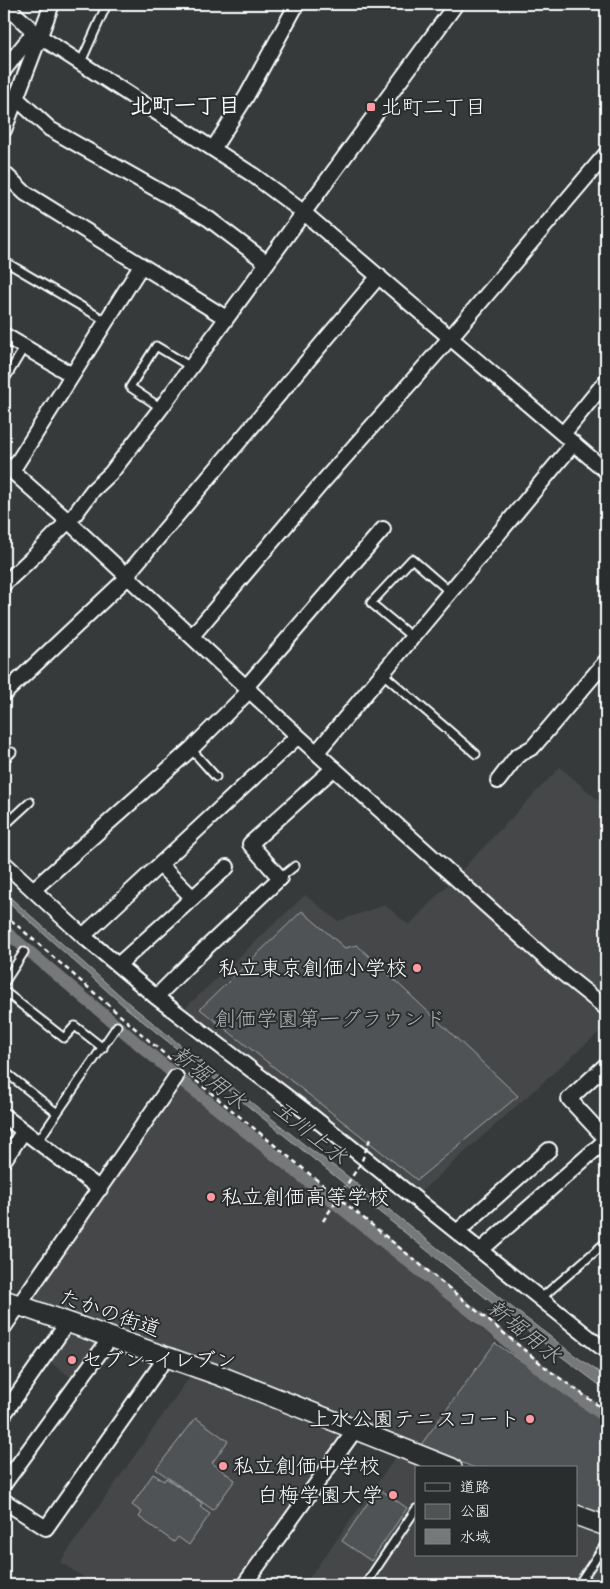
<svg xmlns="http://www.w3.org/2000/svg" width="610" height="1589" font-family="'Indie Flower','Klee One',sans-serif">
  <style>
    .built { fill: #444748 }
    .green { fill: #505354; stroke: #a8a9aa }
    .water { fill: #767879; stroke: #adaeaf }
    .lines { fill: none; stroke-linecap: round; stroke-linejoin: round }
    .canal { stroke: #767879; stroke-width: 12 }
    .lane-casing { stroke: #fff; stroke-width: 11 }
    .street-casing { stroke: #fff; stroke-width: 18 }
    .secondary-casing { stroke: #fff; stroke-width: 22 }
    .path { stroke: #fff; stroke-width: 2.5; stroke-dasharray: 5 4; stroke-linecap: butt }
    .lane { stroke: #2a2d2e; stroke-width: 7 }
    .street { stroke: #2a2d2e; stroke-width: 14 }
    .secondary { stroke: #2a2d2e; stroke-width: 19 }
    .path-bridge { stroke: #fff; stroke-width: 2.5; stroke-dasharray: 5 4; stroke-linecap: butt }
    .poi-dot { fill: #ff9aa2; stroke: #2a2d2e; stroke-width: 2 }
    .labels { text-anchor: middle; stroke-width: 4; stroke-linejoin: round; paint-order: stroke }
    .poi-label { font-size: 21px; fill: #fff; stroke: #2a2d2e; text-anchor: start }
    .park-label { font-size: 21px; fill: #b0b2b2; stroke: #2a2d2e }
    .street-label { font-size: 21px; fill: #fff; stroke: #2a2d2e }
    .neighbourhood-label { font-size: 22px; font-weight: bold; fill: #fff; stroke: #2a2d2e }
    .water-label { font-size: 22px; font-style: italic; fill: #b4b5b5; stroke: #2a2d2e }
  </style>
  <rect width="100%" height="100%" fill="#373a3b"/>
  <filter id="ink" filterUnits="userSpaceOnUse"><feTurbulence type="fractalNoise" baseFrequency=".02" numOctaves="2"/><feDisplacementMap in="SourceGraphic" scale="10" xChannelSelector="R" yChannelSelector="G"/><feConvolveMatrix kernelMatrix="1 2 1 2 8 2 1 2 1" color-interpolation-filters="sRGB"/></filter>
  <g filter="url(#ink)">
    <!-- built -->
    <path class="built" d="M560 767 606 807V1026L417 1195 183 1010 305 895 338 921 385 905 409 925Z
      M179 1084 194 1092 496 1341 420 1446 28 1302Z
      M76 1331 103 1341 75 1380 48 1361 66 1334Z
      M193 1372 336 1429 339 1436 233 1585H95L60 1562Z
      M398 1454 434 1468H416V1555H576V1522L606 1534V1585H304Z"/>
    <!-- green -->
    <path class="green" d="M302 911 345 948 357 945 518 1096 417 1180 200 1009Z
      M495 1343 606 1419V1519L576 1507V1468H475L420 1446Z
      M196 1418 228 1441 212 1463 235 1480 213 1510 156 1469Z
      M153 1474 164 1481 166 1478 202 1503 200 1507 210 1514 189 1545 178 1537 174 1542 139 1517 142 1512 132 1505Z
      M378 1488 407 1508 371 1561 342 1541Z"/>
    <!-- water -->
    <path class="water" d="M4 892 132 1006 247 1099 306 1146 342 1172 505 1302 574 1355 606 1377V1390L517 1323 125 1007 4 898Z"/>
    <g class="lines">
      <!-- canal -->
      <path class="canal" d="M4 930 181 1080 479 1318 547 1375 606 1417"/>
      <!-- lane casing -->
      <g class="lane-casing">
        <path id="lane" d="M81 62 107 4
          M4 261 106 321
          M4 381 25 346
          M161 408 130 387 156 346 191 367
          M412 637 371 603 412 559 450 592
          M382 673 476 754
          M191 749 216 777
          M4 760 12 752
          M4 826 30 802
          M280 878 295 866
          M4 983 24 952
          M4 991 64 1038 75 1026 103 1048
          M4 1071 57 1113
          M38 1141 117 1026
          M540 1299 606 1242
          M365 1585 416 1509
          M578 1585 606 1543"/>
      </g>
      <!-- street casing -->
      <g class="street-casing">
        <path id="street" d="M4 4 39 36 253 175 303 212 606 471
          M4 70 31 36H39
          M16 98 50 129 209 219 267 263
          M4 130 52 4
          M213 149 246 97 297 4
          M4 173 25 193 226 318
          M4 335 72 375
          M563 434 606 381
          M4 464 68 521 298 736 450 873 555 967 606 1008
          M12 471 141 266
          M4 584 35 555 75 514 93 490 111 473 161 408 456 4
          M192 636 321 484 450 338 606 154
          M246 687 383 529
          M4 694 129 576 130 571 379 276
          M317 752 574 443
          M498 781 517 756 533 747 606 661
          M4 863 83 936 156 997 308 1113 606 1351
          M160 865 192 897
          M33 890 191 749 250 690
          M83 936 298 736
          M118 965 227 867
          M156 997 191 962 280 878 250 844 334 768
          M4 1116 100 1189
          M606 1139 569 1099 606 1065
          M4 1160 24 1131
          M457 1232 549 1150
          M481 1250 606 1140
          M4 1327 176 1077
          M4 1414 68 1322
          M4 1484 111 1337
          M4 1501 46 1528 167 1356
          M244 1585 355 1430"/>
      </g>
      <!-- secondary casing -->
      <g class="secondary-casing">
        <path id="secondary" d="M4 1300 218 1375 452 1468
          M576 1515 606 1526"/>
      </g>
      <!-- path -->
      <path class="path" d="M4 914 177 1065
        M189 1075 550 1371 606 1411"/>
      <!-- lane -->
      <use href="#lane" class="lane"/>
      <!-- street -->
      <use href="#street" class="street"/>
      <!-- secondary -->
      <use href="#secondary" class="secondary"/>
      <!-- path-bridge -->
      <path class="path-bridge" d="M323 1221 361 1163 370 1139"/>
    </g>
  </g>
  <!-- markers -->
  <g class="poi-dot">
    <rect x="366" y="102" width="10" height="10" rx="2.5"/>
    <circle cx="417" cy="968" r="5"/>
    <circle cx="211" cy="1197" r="5"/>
    <circle cx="72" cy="1360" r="5"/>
    <circle cx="530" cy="1419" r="5"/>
    <circle cx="223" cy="1466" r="5"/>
    <circle cx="393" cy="1495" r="5"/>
  </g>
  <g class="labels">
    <!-- poi labels -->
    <g class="poi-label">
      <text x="381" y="114">北町二丁目</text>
      <text x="407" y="975" text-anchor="end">私立東京創価小学校</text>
      <text x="221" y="1204">私立創価高等学校</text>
      <text x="82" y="1367">セブン-イレブン</text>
      <text x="520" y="1426" text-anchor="end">上水公園テニスコート</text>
      <text x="233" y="1473">私立創価中学校</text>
      <text x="383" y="1502" text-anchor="end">白梅学園大学</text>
    </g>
    <!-- park labels -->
    <g class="park-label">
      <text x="330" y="1026">創価学園第一グラウンド</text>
    </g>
    <!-- street labels -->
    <g class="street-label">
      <text transform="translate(110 1313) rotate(19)" y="7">たかの街道</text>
    </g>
    <!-- neighbourhood labels -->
    <g class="neighbourhood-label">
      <text x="185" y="113">北町一丁目</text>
    </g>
    <!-- water labels -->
    <g class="water-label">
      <text transform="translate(210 1077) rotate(39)" y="8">新堀用水</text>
      <text transform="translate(311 1132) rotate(39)" y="8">玉川上水</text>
      <text transform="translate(525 1331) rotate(39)" y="8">新堀用水</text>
    </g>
  </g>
  <!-- margin -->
  <rect width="610" height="1589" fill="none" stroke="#2a2d2e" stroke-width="20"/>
  <rect x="10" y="10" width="590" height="1569" fill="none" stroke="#fff" stroke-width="2" filter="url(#ink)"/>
  <!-- legend -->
  <rect x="415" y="1466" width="162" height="90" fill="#2a2d2e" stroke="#7f8182"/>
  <rect x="425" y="1483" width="25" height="8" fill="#2a2d2e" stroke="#7f8182"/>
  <text x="460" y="1492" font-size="15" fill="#ffffff">道路</text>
  <rect x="425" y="1504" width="25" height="15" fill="#505354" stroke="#7f8182"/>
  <text x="460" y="1516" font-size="15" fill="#ffffff">公園</text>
  <rect x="425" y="1529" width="25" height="15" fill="#767879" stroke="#7f8182"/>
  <text x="460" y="1542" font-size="15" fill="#ffffff">水域</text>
</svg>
